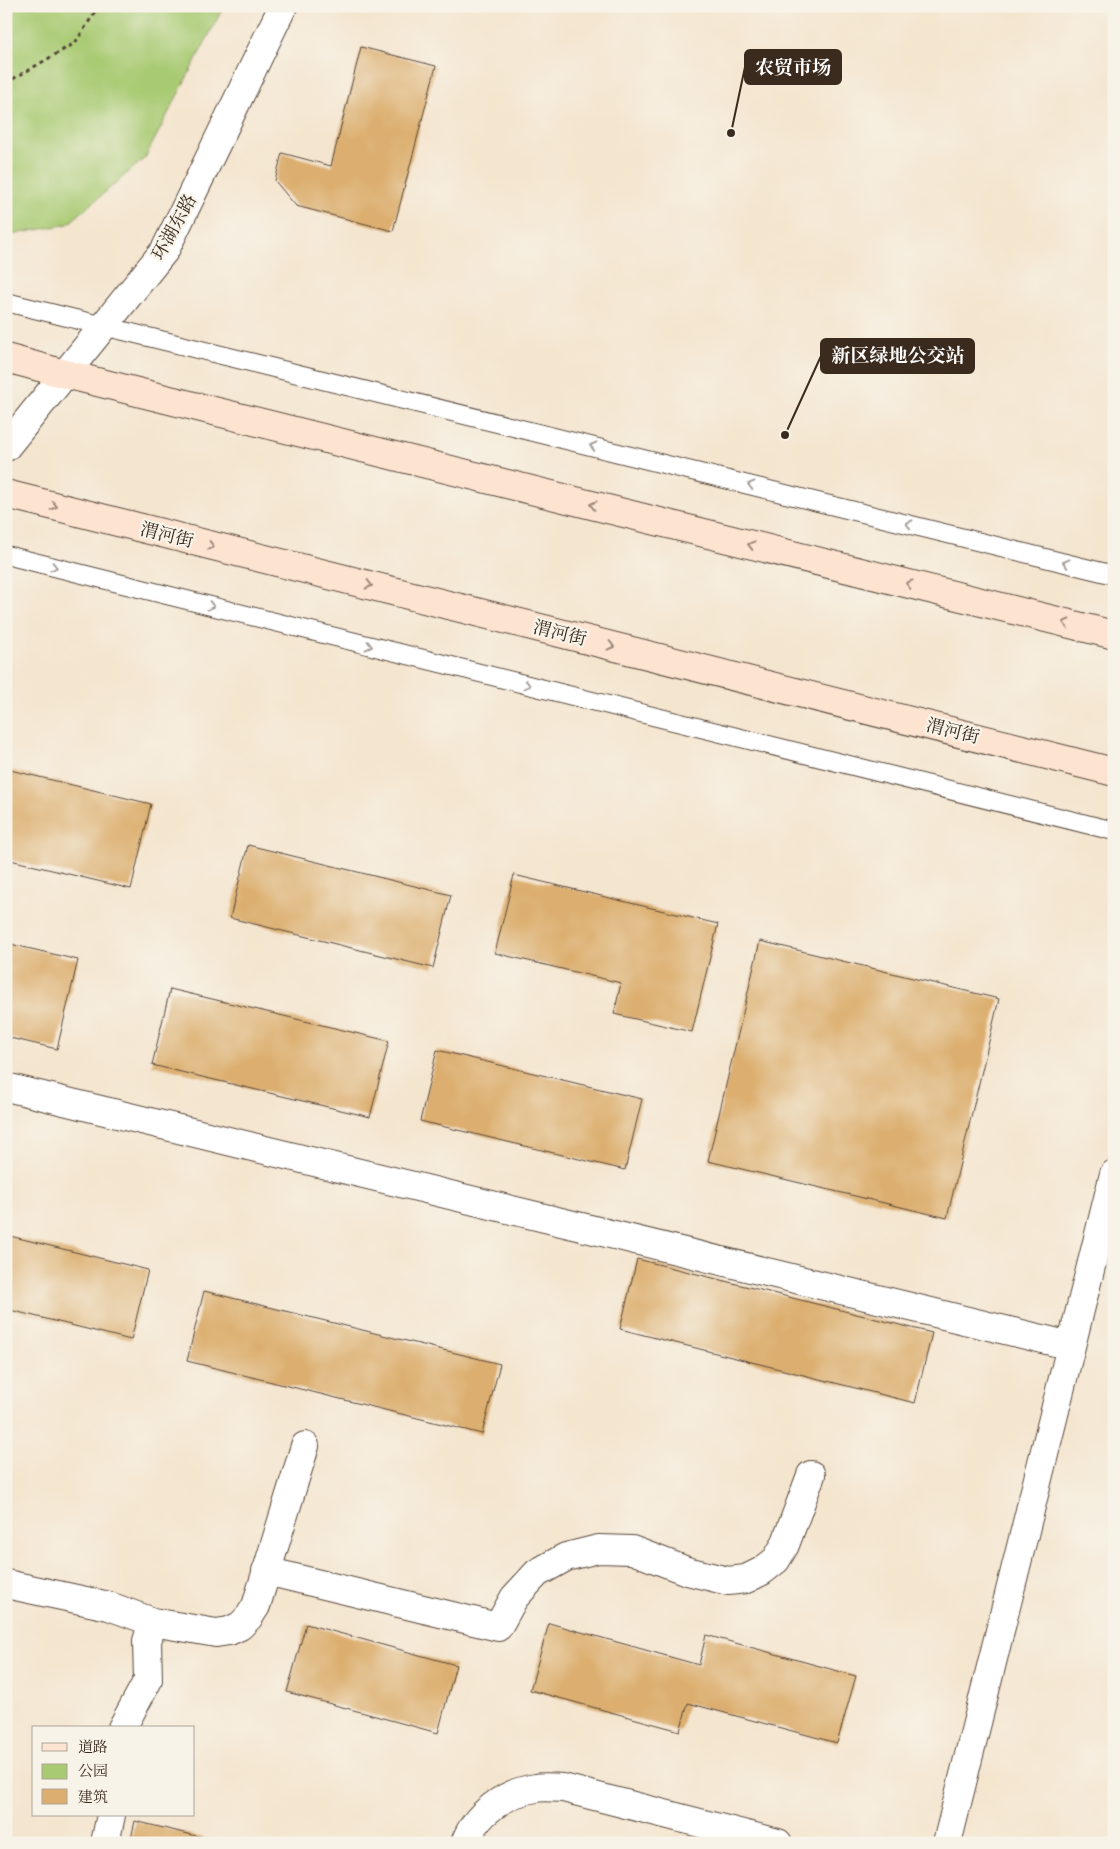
<svg xmlns="http://www.w3.org/2000/svg" width="1120" height="1849" font-family="'Sorts Mill Goudy','Noto Serif SC',serif">
  <style>
    .green { fill: #a8ca72; stroke: #727a48 }
    .building { fill: #dcaf70 }
    .lines { fill: none; stroke-linecap: round; stroke-linejoin: round }
    .service-casing { stroke: #574639; stroke-width: 20 }
    .minor-casing { stroke: #574639; stroke-width: 30 }
    .tertiary-casing { stroke: #574639; stroke-width: 30 }
    .secondary-casing { stroke: #574639; stroke-width: 30 }
    .path { stroke: #574639; stroke-width: 3; stroke-dasharray: 4 4; stroke-linecap: butt }
    .service { stroke: #fff; stroke-width: 18 }
    .minor { stroke: #fff; stroke-width: 28 }
    .tertiary { stroke: #fff; stroke-width: 28 }
    .secondary { stroke: #fde4d1; stroke-width: 28 }
    .oneway { stroke: #a79f9a }
    .oneway2 { stroke: #9c8778 }
    .labels { text-anchor: middle; stroke-width: 4.5; stroke-linejoin: round; paint-order: stroke }
    .street-label { font-size: 18px; fill: #3b2a1e; stroke: #f7f3e8 }
    .leader { fill: none; stroke: #3b2a1e; stroke-width: 2 }
    .callout-dot { fill: #3b2a1e; stroke: #f7f3e8; stroke-width: 2 }
    .callout { fill: #3b2a1e; stroke: #3b2a1e; stroke-width: 2 }
    .callout-label { font-size: 19px; text-anchor: middle; font-weight: bold; fill: #fff }
  </style>
  <rect width="100%" height="100%" fill="#f7f3e8"/>
  <filter id="ink" filterUnits="userSpaceOnUse"><feTurbulence type="fractalNoise" baseFrequency=".02" numOctaves="2"/><feDisplacementMap in="SourceGraphic" scale="10" xChannelSelector="R" yChannelSelector="G"/><feConvolveMatrix kernelMatrix="1 2 1 2 8 2 1 2 1" color-interpolation-filters="sRGB"/></filter>
  <filter id="wash" filterUnits="userSpaceOnUse"><feTurbulence type="fractalNoise" baseFrequency=".0096" numOctaves="4" result="noise"/><feDisplacementMap in="SourceGraphic" scale="20" xChannelSelector="R" yChannelSelector="G"/><feGaussianBlur stdDeviation="1.12" result="paint"/><feColorMatrix in="noise" values="0 0 0 0 0 0 0 0 0 0 0 0 0 0 0 0 0 1.4 0 .05"/><feComposite in="paint" operator="in"/></filter>
  <g filter="url(#wash)">
    <rect width="100%" height="100%" fill="#f4e5cf"/>
    <!-- green -->
    <path class="green" d="M6 6H224L145 158 68 224 6 236Z"/>
    <g id="blocks">
      <!-- building -->
      <path class="building" d="M361 47 436 66 393 231 296 206 275 181 282 153 331 166Z
        M6 769 151 804 131 889 6 859Z
        M248 845 451 895 433 968 230 918Z
        M514 875 718 924 692 1032 614 1014 621 983 495 953Z
        M760 941 999 999 947 1218 708 1161Z
        M6 943 78 960 57 1049 6 1037Z
        M170 989 389 1041 370 1117 152 1065Z
        M437 1050 642 1099 625 1170 420 1121Z
        M6 1235 148 1270 131 1340 6 1309Z
        M637 1259 932 1333 915 1403 620 1329Z
        M204 1291 500 1364 482 1434 187 1361Z
        M549 1623 699 1665 706 1635 856 1676 837 1743 688 1703 680 1731 530 1690Z
        M306 1624 456 1665 438 1733 287 1692Z
        M135 1821 221 1842V1843H130Z"/>
    </g>
  </g>
  <g filter="url(#ink)">
    <use href="#blocks" fill-opacity="0" stroke="#574639" stroke-width="1"/>
    <g class="lines">
      <!-- service casing -->
      <g class="service-casing">
        <path id="service" d="M6 302 1114 575
          M6 555 1114 831"/>
      </g>
      <!-- minor casing -->
      <g class="minor-casing">
        <path id="minor" d="M6 1087 1071 1346
          M266 1571 498 1627 514 1598 537 1573 566 1557 598 1549 632 1550 687 1571 728 1581 746 1579 762 1571 776 1560 785 1545 811 1475
          M6 1584 109 1606 153 1622 216 1633 229 1631 240 1626 249 1617 256 1606 305 1446
          M122 1728 148 1680 147 1641 153 1622
          M105 1843 111 1815
          M465 1843C475 1814 506 1792 536 1788 544 1786 554 1788 563 1788L778 1843
          M947 1843 1114 1174"/>
      </g>
      <!-- tertiary casing -->
      <g class="tertiary-casing">
        <path id="tertiary" d="M6 447 165 250 283 6"/>
      </g>
      <!-- secondary casing -->
      <g class="secondary-casing">
        <path id="secondary" d="M6 358 65 374 1114 635
          M6 494 1114 772"/>
      </g>
      <!-- path -->
      <path class="path" d="M6 83 75 43 99 6"/>
      <!-- service -->
      <use href="#service" class="service"/>
      <!-- minor -->
      <use href="#minor" class="minor"/>
      <!-- tertiary -->
      <use href="#tertiary" class="tertiary"/>
      <!-- secondary -->
      <use href="#secondary" class="secondary"/>
    </g>
    <!-- one-way arrows -->
    <defs><path id="oneway-chevron" d="M-2-3.5L2.5 0L-2 3.5" fill="none" stroke-width="1.6" stroke-linecap="round" stroke-linejoin="round" transform="scale(1.25)"/></defs>
    <g class="oneway">
      <use href="#oneway-chevron" transform="translate(593 446) rotate(-166)"/>
      <use href="#oneway-chevron" transform="translate(751 485) rotate(-166)"/>
      <use href="#oneway-chevron" transform="translate(909 524) rotate(-166)"/>
      <use href="#oneway-chevron" transform="translate(1066 563) rotate(-166)"/>
      <use href="#oneway-chevron" transform="translate(54 567) rotate(14)"/>
      <use href="#oneway-chevron" transform="translate(211 606) rotate(14)"/>
      <use href="#oneway-chevron" transform="translate(369 646) rotate(14)"/>
      <use href="#oneway-chevron" transform="translate(527 685) rotate(14)"/>
    </g>
    <g class="oneway2">
      <use href="#oneway-chevron" transform="translate(593 505) rotate(-166)"/>
      <use href="#oneway-chevron" transform="translate(54 506) rotate(14)"/>
      <use href="#oneway-chevron" transform="translate(751 545) rotate(-166)"/>
      <use href="#oneway-chevron" transform="translate(211 546) rotate(14)"/>
      <use href="#oneway-chevron" transform="translate(909 584) rotate(-166)"/>
      <use href="#oneway-chevron" transform="translate(369 585) rotate(14)"/>
      <use href="#oneway-chevron" transform="translate(1066 623) rotate(-166)"/>
      <use href="#oneway-chevron" transform="translate(611 646) rotate(14)"/>
    </g>
  </g>
  <g class="labels">
    <!-- street labels -->
    <g class="street-label">
      <text transform="translate(174 227) rotate(-61)" y="6">环湖东路</text>
      <text transform="translate(167 535) rotate(14)" y="6">渭河街</text>
      <text transform="translate(560 633) rotate(14)" y="6">渭河街</text>
      <text transform="translate(953 731) rotate(14)" y="6">渭河街</text>
    </g>
  </g>
  <!-- callouts -->
  <path class="leader" d="M731 133L745 67M785 435L821 356"/>
  <g class="callout-dot">
    <circle cx="731" cy="133" r="5"/>
    <circle cx="785" cy="435" r="5"/>
  </g>
  <g class="callout">
    <rect x="745" y="50" width="96" height="34" rx="5"/>
    <rect x="821" y="339" width="153" height="34" rx="5"/>
  </g>
  <g class="callout-label">
    <text x="793" y="74">农贸市场</text>
    <text x="898" y="362">新区绿地公交站</text>
  </g>
  <!-- margin -->
  <rect width="1120" height="1849" fill="none" stroke="#f7f3e8" stroke-width="25"/>
  <!-- legend -->
  <rect x="32" y="1726" width="162" height="90" fill="#f7f3e8" stroke="#aca397"/>
  <rect x="42" y="1743" width="25" height="8" fill="#fde4d1" stroke="#aca397"/>
  <text x="78" y="1752" font-size="15" fill="#3b2a1e">道路</text>
  <rect x="42" y="1764" width="25" height="15" fill="#a8ca72" stroke="#aca397"/>
  <text x="78" y="1776" font-size="15" fill="#3b2a1e">公园</text>
  <rect x="42" y="1789" width="25" height="15" fill="#dcaf70" stroke="#aca397"/>
  <text x="78" y="1802" font-size="15" fill="#3b2a1e">建筑</text>
</svg>
